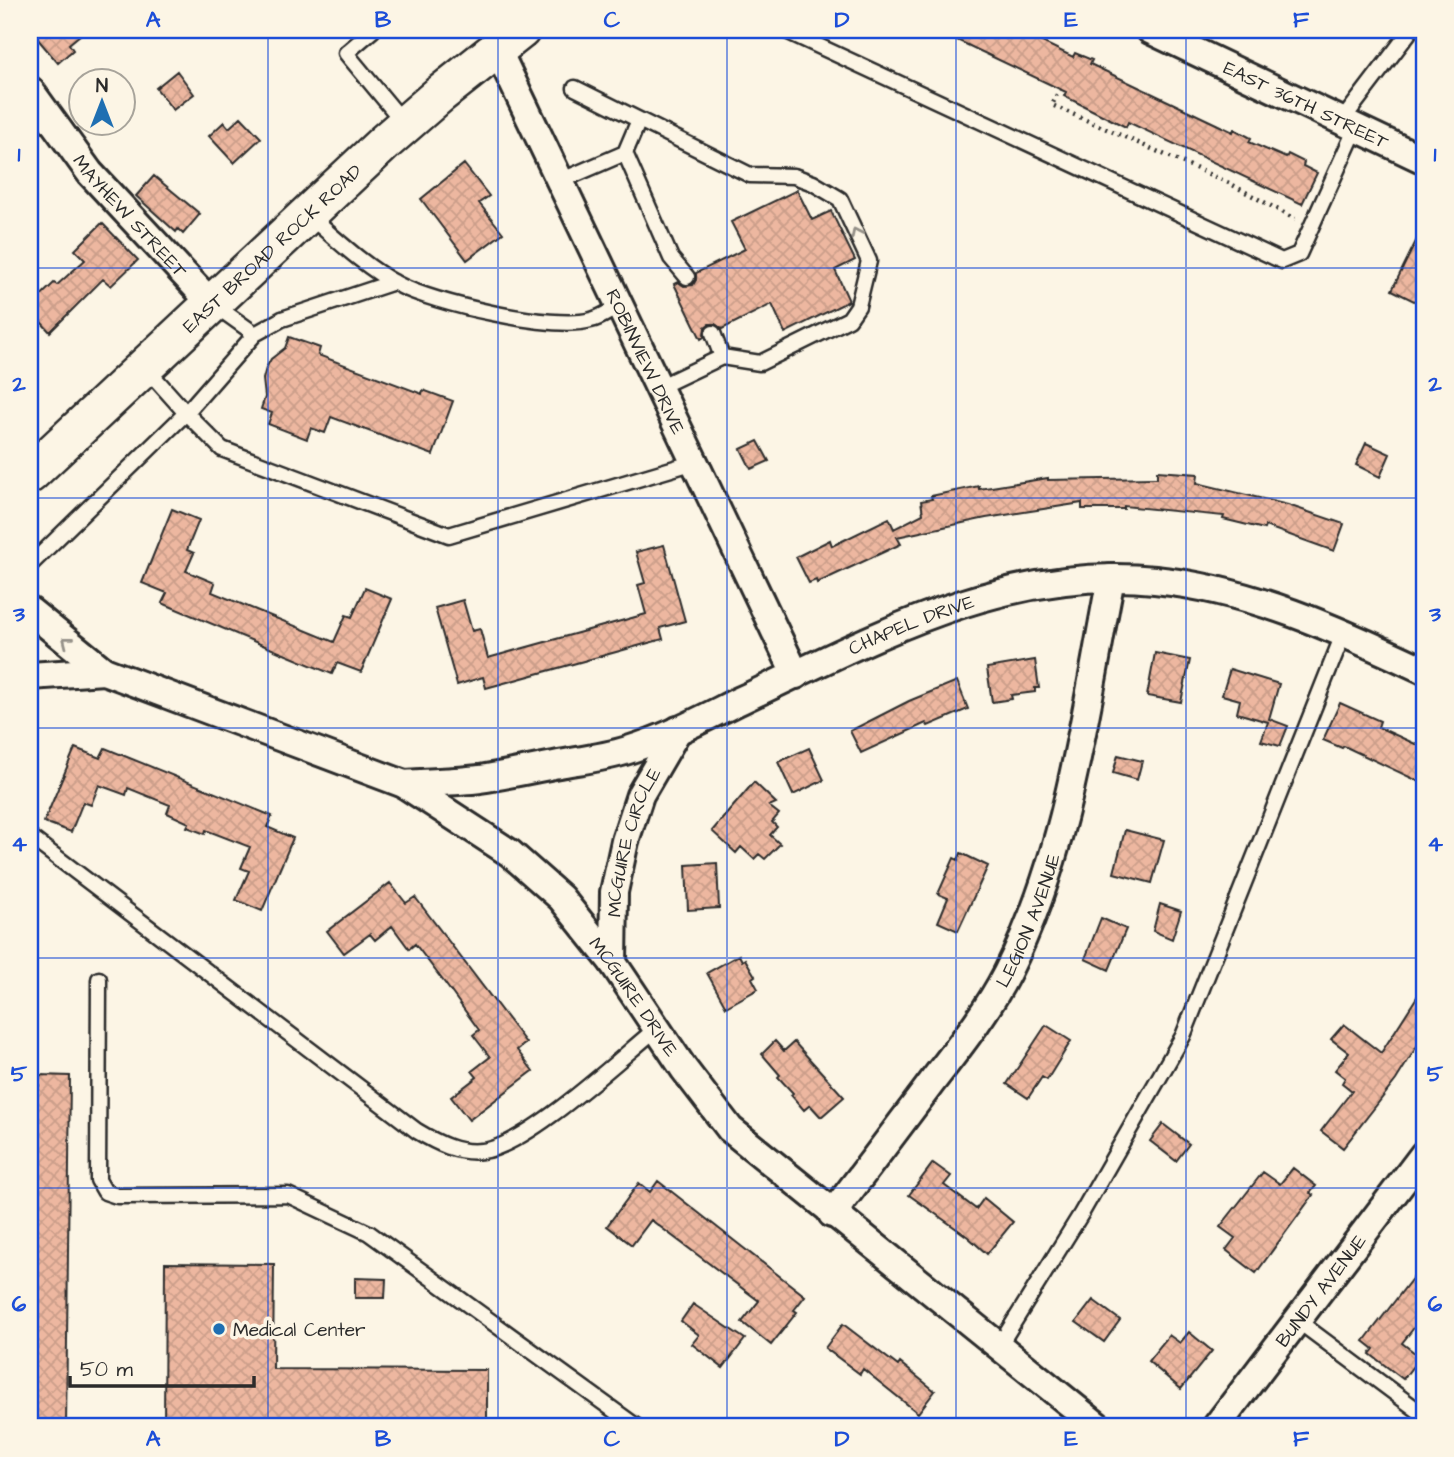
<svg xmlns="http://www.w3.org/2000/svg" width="1454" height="1457" font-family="'Architects Daughter',sans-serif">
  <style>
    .building { fill: url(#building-cross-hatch); stroke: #2b2b2b; stroke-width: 2 }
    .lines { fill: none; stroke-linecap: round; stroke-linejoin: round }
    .service-casing { stroke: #2b2b2b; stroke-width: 19 }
    .minor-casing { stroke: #2b2b2b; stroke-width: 32 }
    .secondary-casing { stroke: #2b2b2b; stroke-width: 42 }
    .path { stroke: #2b2b2b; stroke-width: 4.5; stroke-dasharray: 2 5; stroke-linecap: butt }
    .service { stroke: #fcf5e5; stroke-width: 14 }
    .minor { stroke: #fcf5e5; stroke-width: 26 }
    .secondary { stroke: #fcf5e5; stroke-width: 37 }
    .oneway { stroke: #949088 }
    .grid { fill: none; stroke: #1d4ed8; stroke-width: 2; stroke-opacity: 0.55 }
    .poi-dot { fill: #1f6fb2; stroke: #fcf5e5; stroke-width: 2.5 }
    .labels { text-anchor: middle; stroke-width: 7; stroke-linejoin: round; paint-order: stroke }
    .street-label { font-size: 19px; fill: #2b2b2b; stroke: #fcf5e5 }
    .poi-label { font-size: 19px; fill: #2b2b2b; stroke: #fcf5e5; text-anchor: start }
    .neatline { fill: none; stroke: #1d4ed8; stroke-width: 2.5 }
    .grid-label { font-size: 23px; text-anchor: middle; font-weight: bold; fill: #1d4ed8 }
  </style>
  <defs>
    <pattern id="building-cross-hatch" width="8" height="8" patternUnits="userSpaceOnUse" patternTransform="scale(1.75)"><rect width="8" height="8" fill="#edb7a0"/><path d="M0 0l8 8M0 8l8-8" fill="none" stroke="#cb9e8a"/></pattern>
  </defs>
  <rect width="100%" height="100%" fill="#fcf5e5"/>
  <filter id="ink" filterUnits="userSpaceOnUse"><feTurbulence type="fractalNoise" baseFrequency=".0143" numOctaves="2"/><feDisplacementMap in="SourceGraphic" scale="14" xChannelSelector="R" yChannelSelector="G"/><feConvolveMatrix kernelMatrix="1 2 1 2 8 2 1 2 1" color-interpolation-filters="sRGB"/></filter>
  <g filter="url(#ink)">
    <!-- building -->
    <path class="building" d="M30 30H86L69 44 73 50 58 63Z
      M936 30H1028L1038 35 1036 39 1073 57 1075 53 1092 60 1090 64 1233 132 1234 129 1251 138 1249 142 1286 158 1288 154 1304 162 1303 166 1317 173 1302 204 1128 122 1126 127 1064 96 1066 92Z
      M177 71 194 94 173 110 156 88Z
      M241 117 261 138 234 163 209 136 224 122 229 128Z
      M464 164 489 196 479 203 503 233 467 260 421 199Z
      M154 176 200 214 183 234 178 229 176 232 136 196Z
      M797 190 812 220 831 211 855 260 835 270 849 301 785 333 772 304 722 329 715 324H709L705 327 704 337 701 339 674 284 678 282 684 286 693 285 696 280V273L745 249 731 222Z
      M102 223 138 260 111 286 103 279 50 332 41 322 30 333V306L54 283 57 285 85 260 75 250Z
      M1424 225V306L1392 290Z
      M289 337 320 348 318 355 422 394 423 390 453 401 433 455 331 417 325 433 311 428 307 439 268 424 272 413 261 409 265 397 263 379 266 368 271 359 285 348Z
      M758 441 769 461 751 469 741 449Z
      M1366 443 1390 454 1380 477 1356 465Z
      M1157 471 1198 474 1197 483 1288 505 1344 524 1334 551 1265 526 1264 529 1223 519 1224 516 1124 506V509H1082V503L986 518 897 537 901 544 817 583 816 580 809 583 796 557 830 540 832 546 889 518 894 529 923 514 921 501 932 499 931 496 979 486V489L1048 478V480L1154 478H1157Z
      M172 509 199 520 187 550 194 553 186 571 215 583 212 592 334 642 346 615 352 617 365 588 392 599 361 672 337 663 332 674 162 603 167 593 142 583Z
      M664 545 685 621 660 628 663 639 486 688 483 677 457 685 435 608 463 600 472 631 480 629 488 658 646 614 638 585 645 583 636 552Z
      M1155 653 1190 660 1181 702 1147 696Z
      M1035 660 1039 688H1035V692L1011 695 1012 699 992 702 987 668Z
      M1230 669 1279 684 1269 719 1288 726 1280 746 1261 741 1268 722 1237 713 1240 700 1222 695Z
      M957 681 968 709 928 726 926 723 861 753 850 731 909 701Z
      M1340 703 1380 721 1378 727 1424 748V784L1344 746 1342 748 1323 740Z
      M75 748 100 758 105 748 272 816 267 827 293 838 262 911 236 900 249 871 241 868 250 847 206 830 205 834 187 827 189 823 167 813 170 805 128 788 126 795 99 785 91 805 83 802 71 832 44 822Z
      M809 748 824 780 793 795 778 762Z
      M1118 755 1142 761 1137 780 1113 773Z
      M754 782 776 803 769 806 779 814 772 822 777 827 770 835 780 844 765 859 759 854 754 859 741 847 736 853 712 831Z
      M1125 830 1164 840 1152 883 1114 873Z
      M961 853 988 866 958 931 938 922 948 898 938 894 954 858 958 860Z
      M717 863 719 908 688 910 686 865Z
      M390 883 406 903 415 897 526 1043 517 1050 533 1071 469 1120 451 1097 477 1077 472 1071 490 1057 473 1035 479 1030 444 982 415 944 409 949 392 926 375 940 370 934 344 953 327 931Z
      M1160 904 1181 911 1172 939 1153 931Z
      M1101 918 1126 929 1109 970 1085 959Z
      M739 955 742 961 745 959 755 976 752 978 758 989 726 1007 707 973Z
      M1424 986V1035L1396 1080 1343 1148 1321 1131 1352 1091 1342 1083 1345 1078 1335 1070 1349 1053 1331 1039 1344 1024 1381 1053Z
      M1046 1025 1071 1041 1047 1080 1042 1077 1028 1098 1007 1084Z
      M775 1041 784 1051 794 1042 844 1097 821 1117 810 1105 804 1110 791 1095 793 1093 778 1077 780 1075 762 1054Z
      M39 1075 70 1076 66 1427H30V1086H39Z
      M1163 1124 1189 1144 1176 1161 1150 1141Z
      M933 1163 951 1176 944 1185 976 1209 984 1198 1013 1222 987 1254 968 1237 909 1195Z
      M1293 1168 1316 1186 1310 1193 1313 1195 1256 1273 1226 1250 1235 1238 1220 1227 1263 1172 1280 1184Z
      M658 1181 805 1296 794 1310 797 1312 771 1345 742 1322 759 1301 651 1220 632 1245 607 1226 639 1183 650 1192Z
      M165 1263 274 1264 273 1369 487 1370V1427H164Z
      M1424 1263V1315L1402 1343 1420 1357 1403 1379 1370 1354 1374 1349 1364 1341Z
      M355 1278 386 1279 385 1298H355Z
      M1093 1300 1120 1320 1104 1342 1076 1322Z
      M693 1304 745 1339 723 1368 692 1344 699 1335 681 1321Z
      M843 1324 898 1366 900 1363 935 1391 918 1413 863 1369 860 1374 825 1348Z
      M1189 1332 1212 1351 1181 1389 1148 1361 1169 1335 1180 1343Z"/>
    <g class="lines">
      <!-- service casing -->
      <g class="service-casing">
        <path id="service" d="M373 30 346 53 404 123
          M784 30 1282 261 1299 254 1356 128
          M575 88 750 175 794 176 813 183 840 199 869 261 858 306 849 319 760 363 722 357 659 387
          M1341 122 1411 30
          M625 153 639 120
          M560 181 625 153 671 258 687 277
          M308 215C336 239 365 267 397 284 432 303 554 331 591 320 601 318 611 310 620 306
          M213 304 255 334 282 319 394 282
          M713 333 722 357
          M145 367 186 413 255 334
          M30 565 186 413 222 449 449 535 695 462
          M30 837 417 1131C437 1143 458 1154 482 1151 526 1147 619 1059 656 1029
          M99 979 98 1180 105 1192 117 1196 288 1195 369 1233 637 1427
          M1298 1321 1424 1415
          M999 1346 1081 1214 1183 1036 1344 632"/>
      </g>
      <!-- minor casing -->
      <g class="minor-casing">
        <g id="minor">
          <path id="s1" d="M1150 30 1424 160"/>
          <path id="s2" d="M497 49 796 675"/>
          <path id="s3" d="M30 90 90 173 211 303"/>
          <path id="s4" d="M30 611 104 671 404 784 510 853 561 898 613 963 684 1069 730 1129 1099 1427"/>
          <path d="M30 676 104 671"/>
          <path id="s5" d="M404 784C429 782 455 782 480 779 506 775 533 769 559 764 582 760 606 757 628 750 667 738 704 718 741 700 874 638 1002 565 1155 580 1249 589 1339 630 1424 670"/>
          <path id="s6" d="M613 963 614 892 625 841 640 795 678 730"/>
          <path id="s7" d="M832 1214C866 1170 899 1126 932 1082 959 1047 987 1012 1007 973 1069 850 1085 711 1111 578"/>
          <path id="s8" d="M1216 1427 1424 1154"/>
        </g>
      </g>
      <!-- secondary casing -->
      <g class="secondary-casing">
        <g id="secondary">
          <path id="s9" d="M30 474 385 142 439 95 521 30"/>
        </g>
      </g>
      <!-- path -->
      <path class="path" d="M1060 88 1052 105 1229 183 1295 219"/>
      <!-- service -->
      <use href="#service" class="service"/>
      <!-- minor -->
      <use href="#minor" class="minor"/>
      <!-- secondary -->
      <use href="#secondary" class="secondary"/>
    </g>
    <!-- one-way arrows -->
    <defs><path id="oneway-chevron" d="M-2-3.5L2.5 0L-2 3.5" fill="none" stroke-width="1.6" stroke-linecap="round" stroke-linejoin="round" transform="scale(1.75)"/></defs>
    <g class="oneway">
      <use href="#oneway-chevron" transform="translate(856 233) rotate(-115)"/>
      <use href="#oneway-chevron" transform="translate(67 641) rotate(-142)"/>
    </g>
  </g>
  <!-- grid -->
  <path class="grid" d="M268 30V1427M498 30V1427M727 30V1427M956 30V1427M1186 30V1427M30 268H1424M30 498H1424M30 728H1424M30 958H1424M30 1188H1424"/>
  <!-- markers -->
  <circle class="poi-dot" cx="219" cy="1329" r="7"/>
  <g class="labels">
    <!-- street labels -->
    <g class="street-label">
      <text dy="7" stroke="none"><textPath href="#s1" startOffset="173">EAST 36TH STREET</textPath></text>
      <text dy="7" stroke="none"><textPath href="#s3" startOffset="161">MAYHEW STREET</textPath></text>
      <text dy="7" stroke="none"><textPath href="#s9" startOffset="331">EAST BROAD ROCK ROAD</textPath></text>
      <text dy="7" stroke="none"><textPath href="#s2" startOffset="346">ROBINVIEW DRIVE</textPath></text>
      <text dy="7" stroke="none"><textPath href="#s5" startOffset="537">CHAPEL DRIVE</textPath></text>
      <text dy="7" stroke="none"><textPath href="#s6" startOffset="124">MCGUIRE CIRCLE</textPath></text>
      <text dy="7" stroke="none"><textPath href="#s7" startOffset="355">LEGION AVENUE</textPath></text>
      <text dy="7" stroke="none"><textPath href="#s4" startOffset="733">MCGUIRE DRIVE</textPath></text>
      <text dy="7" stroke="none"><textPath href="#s8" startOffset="172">BUNDY AVENUE</textPath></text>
    </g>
    <!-- poi labels -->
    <g class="poi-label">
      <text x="233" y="1336">Medical Center</text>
    </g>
  </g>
  <!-- margin -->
  <rect width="1454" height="1457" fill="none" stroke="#fcf5e5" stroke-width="77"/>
  <!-- north arrow -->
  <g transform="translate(102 102)"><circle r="33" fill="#fcf5e5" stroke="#a8a49b" stroke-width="2"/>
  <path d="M0-5L12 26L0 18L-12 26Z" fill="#1f6fb2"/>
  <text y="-10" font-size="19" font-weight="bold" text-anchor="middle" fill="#2b2b2b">N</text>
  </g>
  <!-- scale -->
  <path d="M70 1376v10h184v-10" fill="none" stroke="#2b2b2b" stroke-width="3.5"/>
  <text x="80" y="1376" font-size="21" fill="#2b2b2b" stroke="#fcf5e5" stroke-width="5" paint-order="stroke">50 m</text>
  <rect x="38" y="38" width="1378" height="1380" class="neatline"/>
  <g class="grid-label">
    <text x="153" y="27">A</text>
    <text x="383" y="27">B</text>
    <text x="612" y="27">C</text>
    <text x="842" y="27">D</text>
    <text x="1071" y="27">E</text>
    <text x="1301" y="27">F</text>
    <text x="19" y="161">1</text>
    <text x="1435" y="161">1</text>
    <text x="19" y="391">2</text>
    <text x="1435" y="391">2</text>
    <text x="19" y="621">3</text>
    <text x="1435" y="621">3</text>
    <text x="19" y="851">4</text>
    <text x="1435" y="851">4</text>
    <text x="19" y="1081">5</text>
    <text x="1435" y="1081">5</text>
    <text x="19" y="1311">6</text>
    <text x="1435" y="1311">6</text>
    <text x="153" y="1446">A</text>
    <text x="383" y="1446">B</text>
    <text x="612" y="1446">C</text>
    <text x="842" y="1446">D</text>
    <text x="1071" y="1446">E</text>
    <text x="1301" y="1446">F</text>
  </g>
</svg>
